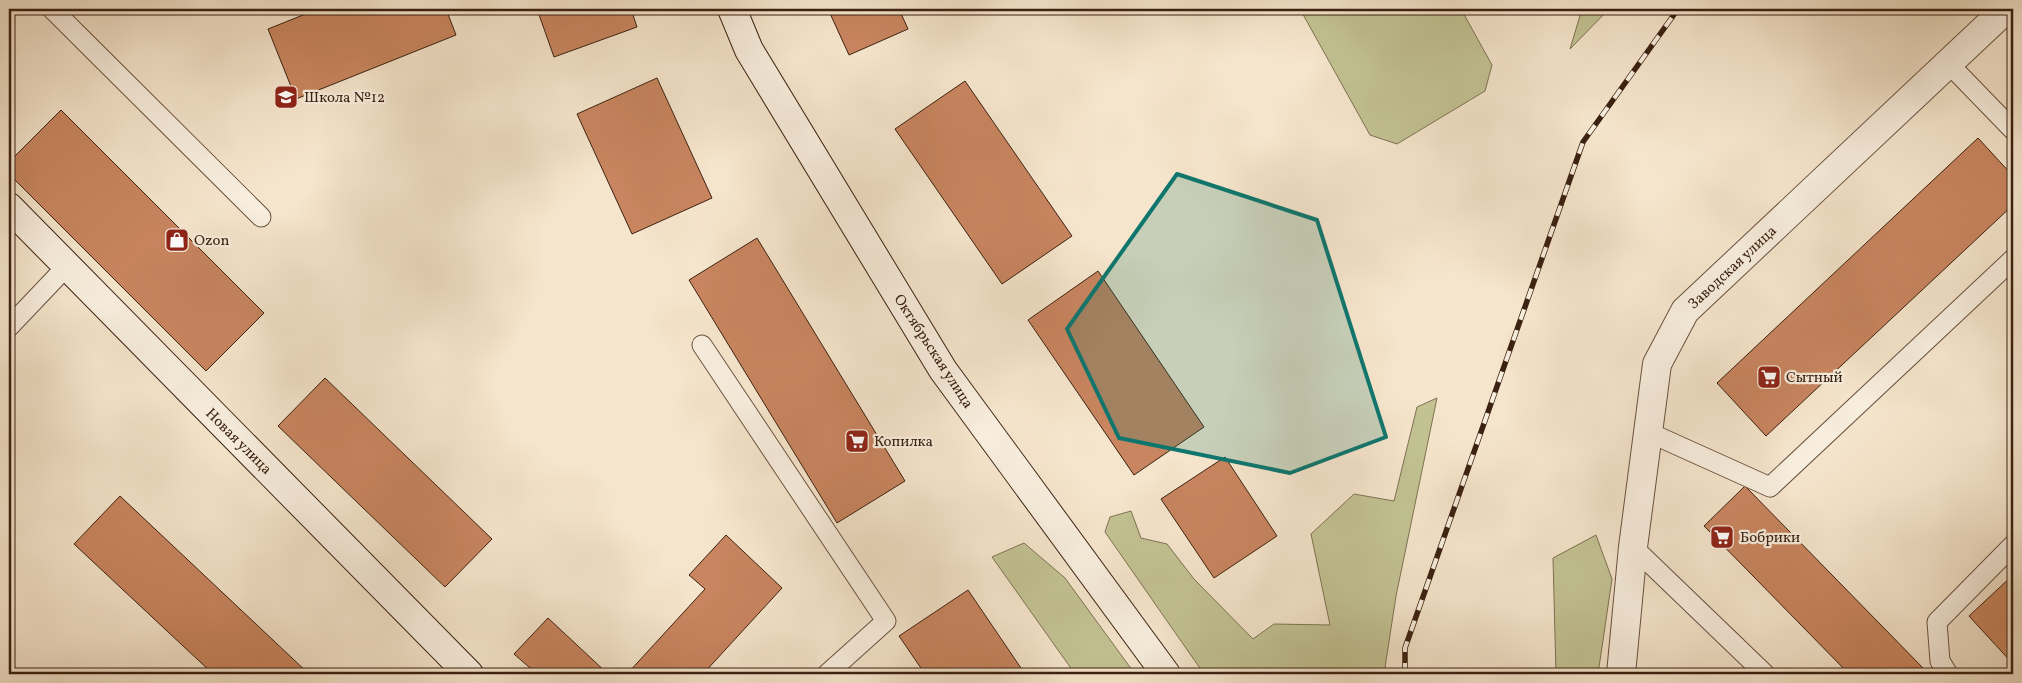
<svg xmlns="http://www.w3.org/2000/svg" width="2022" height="683" font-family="Vollkorn,serif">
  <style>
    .green { fill: #c2c293; stroke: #7e7252 }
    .building { fill: #c8855f; stroke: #3b2111 }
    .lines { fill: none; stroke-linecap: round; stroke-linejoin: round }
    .lane-casing { stroke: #6a5240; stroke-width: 21 }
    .street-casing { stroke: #6a5240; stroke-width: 30 }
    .secondary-casing { stroke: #3b2111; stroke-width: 30 }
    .lane { stroke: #f8eede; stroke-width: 19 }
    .street { stroke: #f8eede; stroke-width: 28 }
    .secondary { stroke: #f8eede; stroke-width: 28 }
    .rail-casing { stroke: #3b2111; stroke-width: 5.5 }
    .rail { stroke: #f8eede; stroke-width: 4; stroke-dasharray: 11; stroke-linecap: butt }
    .marked { fill: #0f766e; fill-opacity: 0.2; stroke: #0f766e; stroke-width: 4; stroke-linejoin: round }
    .labels { text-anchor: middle; stroke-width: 4.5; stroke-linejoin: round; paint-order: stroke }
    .poi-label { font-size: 15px; fill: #3b2111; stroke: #f8eede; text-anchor: start }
    .street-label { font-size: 15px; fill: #3b2111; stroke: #f8eede }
  </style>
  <rect width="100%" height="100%" fill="#f5e5cc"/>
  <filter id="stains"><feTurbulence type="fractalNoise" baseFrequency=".004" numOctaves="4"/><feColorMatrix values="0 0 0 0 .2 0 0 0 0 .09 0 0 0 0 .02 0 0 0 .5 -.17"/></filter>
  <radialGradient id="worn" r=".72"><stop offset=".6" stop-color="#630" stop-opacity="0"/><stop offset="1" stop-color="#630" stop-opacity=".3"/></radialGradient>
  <!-- green -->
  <path class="green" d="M1300 9H1461L1492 65 1485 91 1397 144 1370 135Z
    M1582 9H1609L1570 49Z
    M1437 398 1396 596 1384 674H1204L1105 532 1110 517 1131 511 1141 538 1167 544 1194 579 1253 639 1274 624 1330 625 1311 534 1354 494 1394 501 1417 407Z
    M1596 535 1612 579 1598 674H1556L1553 558Z
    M1024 543 1065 578 1135 674H1075L992 557Z"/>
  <!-- building -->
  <path class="building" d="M318 9H446L456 35 296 99 268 29Z
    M537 9H631L637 27 554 57Z
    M828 9H899L908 29 849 55Z
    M657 78 712 198 632 234 577 114Z
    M965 81 1072 236 1002 284 895 129Z
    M61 110 264 313 206 371 9 174V162Z
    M1978 138 2013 176V205L1766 436 1717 383Z
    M757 238 905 481 837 523 689 280Z
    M1098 271 1204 427 1134 475 1028 320Z
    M325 378 492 539 445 587 278 426Z
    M1225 457 1277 536 1214 578 1161 499Z
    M1745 486 1924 669 1918 674H1849L1704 526Z
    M120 496 309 674H213L74 544Z
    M726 535 782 588 703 674H627L705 589 689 575Z
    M2013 575V664L1969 616Z
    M968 590 1025 674H925L899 636Z
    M548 618 608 674H537L514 654Z"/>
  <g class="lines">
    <!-- lane casing -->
    <g class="lane-casing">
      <path id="lane" d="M52 9 261 217
        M1948 63 2013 130
        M9 327 67 266
        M702 345 886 621 827 674
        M1648 432 1770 487 2013 259
        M1633 547 1765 674
        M1948 674 1940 661 1937 622 2013 545"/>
    </g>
    <!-- street casing -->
    <g class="street-casing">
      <path id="street" d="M1621 674 1633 547 1657 364 1685 311 2006 9"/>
    </g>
    <!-- secondary casing -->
    <g class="secondary-casing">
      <path id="secondary" d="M732 9 749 50 943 370 1166 674
        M9 207 469 674"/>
    </g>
    <!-- lane -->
    <use href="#lane" class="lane"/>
    <!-- street -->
    <use href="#street" class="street"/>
    <!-- secondary -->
    <use href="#secondary" class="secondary"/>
    <!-- rail casing -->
    <g class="rail-casing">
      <path id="rail" d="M1405 674V648L1583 142 1678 9"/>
    </g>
    <!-- rail -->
    <use href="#rail" class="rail"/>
  </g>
  <!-- marked area -->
  <path class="marked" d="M1177 174 1317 220 1386 437 1290 473 1119 438 1067 329Z"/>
  <!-- icons -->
  <defs>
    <g id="school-square" transform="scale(1.25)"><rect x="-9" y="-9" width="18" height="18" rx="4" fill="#8f2418" stroke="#f8eede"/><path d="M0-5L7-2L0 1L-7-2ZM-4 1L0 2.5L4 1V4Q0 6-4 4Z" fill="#fff"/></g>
    <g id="shop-square" transform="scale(1.25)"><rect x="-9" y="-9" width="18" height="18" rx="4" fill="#8f2418" stroke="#f8eede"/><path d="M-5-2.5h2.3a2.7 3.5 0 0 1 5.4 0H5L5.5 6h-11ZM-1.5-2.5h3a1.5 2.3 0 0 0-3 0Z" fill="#fff"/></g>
    <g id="supermarket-square" transform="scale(1.25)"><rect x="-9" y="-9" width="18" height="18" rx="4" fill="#8f2418" stroke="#f8eede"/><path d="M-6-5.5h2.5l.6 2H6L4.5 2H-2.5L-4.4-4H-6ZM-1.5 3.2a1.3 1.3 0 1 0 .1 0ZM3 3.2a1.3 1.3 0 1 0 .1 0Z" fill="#fff"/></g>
  </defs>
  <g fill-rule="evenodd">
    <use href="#school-square" x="286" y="97"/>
    <use href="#shop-square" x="177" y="240"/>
    <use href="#supermarket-square" x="1769" y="377"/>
    <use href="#supermarket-square" x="857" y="441"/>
    <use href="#supermarket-square" x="1722" y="537"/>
  </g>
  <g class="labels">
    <!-- poi labels -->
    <g class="poi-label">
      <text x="304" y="102">Школа №12</text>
      <text x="194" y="245">Ozon</text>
      <text x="1786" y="382">Сытный</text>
      <text x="874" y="446">Копилка</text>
      <text x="1740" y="542">Бобрики</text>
    </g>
    <!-- street labels -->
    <g class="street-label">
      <text transform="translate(1732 267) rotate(-43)" y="5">Заводская улица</text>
      <text transform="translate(934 351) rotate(57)" y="5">Октябрьская улица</text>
      <text transform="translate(239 441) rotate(45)" y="5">Новая улица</text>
    </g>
  </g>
  <!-- margin -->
  <rect width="2022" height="683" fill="none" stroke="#f5e5cc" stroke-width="30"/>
  <rect x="10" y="10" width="2002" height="663" fill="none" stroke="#3b2111" stroke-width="2.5"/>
  <rect x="15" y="15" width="1992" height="653" fill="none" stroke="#3b2111"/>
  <rect width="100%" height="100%" filter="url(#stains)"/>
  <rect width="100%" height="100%" fill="url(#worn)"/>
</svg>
